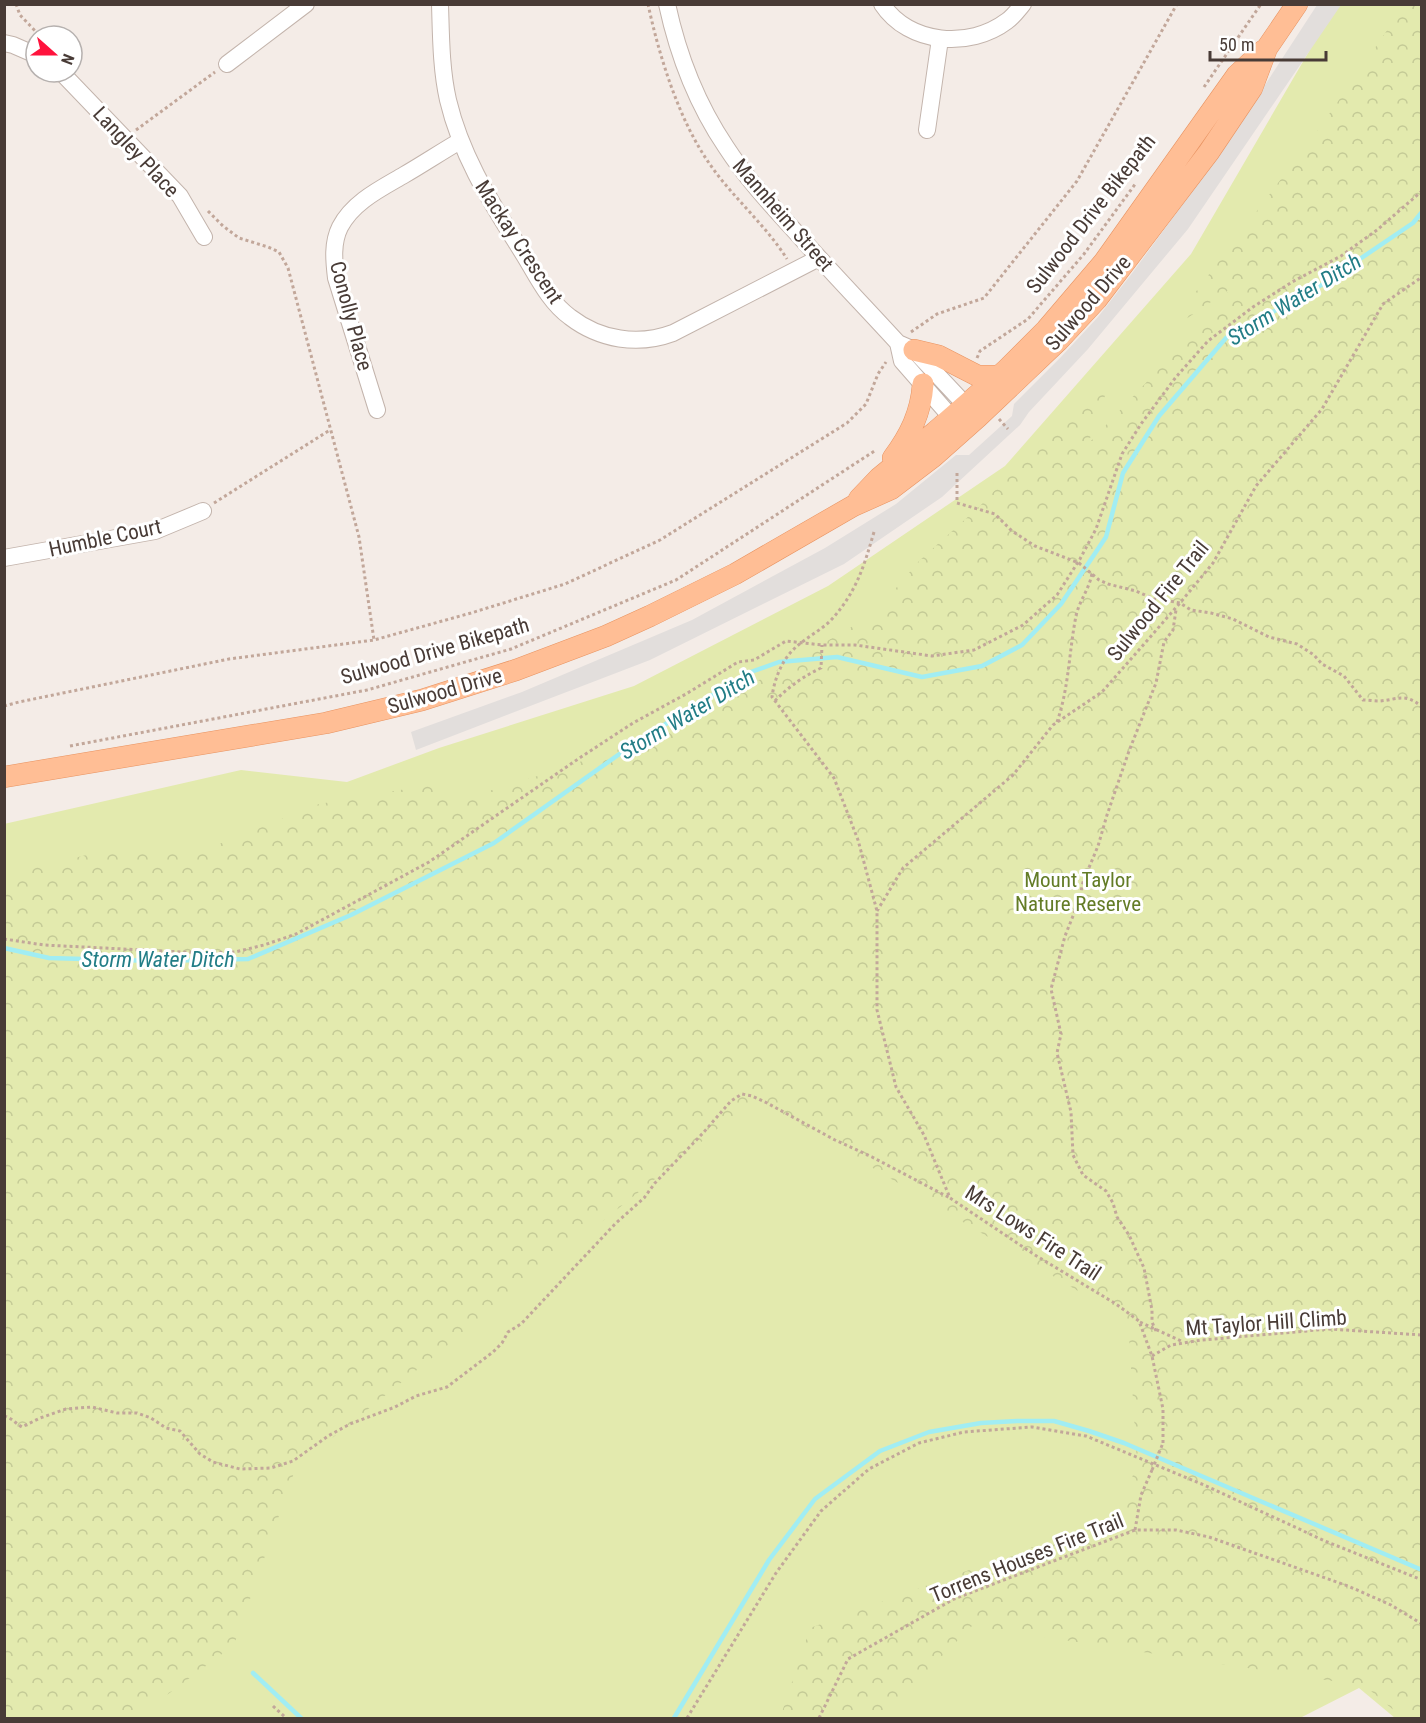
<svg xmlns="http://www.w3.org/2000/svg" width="1426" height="1723" font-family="'Roboto Condensed',sans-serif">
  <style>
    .green { fill: #e3eaae }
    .forest { fill: url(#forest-crowns) }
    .parking { fill: #e2dedc }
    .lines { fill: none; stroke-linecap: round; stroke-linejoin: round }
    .stream { stroke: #a1edf3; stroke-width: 4.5 }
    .minor-casing { stroke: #c3b4ac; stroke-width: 18 }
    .major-casing { stroke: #e89361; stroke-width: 22 }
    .path { stroke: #c2a79a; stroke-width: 3; stroke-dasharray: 3 3; stroke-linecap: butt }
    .minor { stroke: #fff; stroke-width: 16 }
    .major { stroke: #ffbe95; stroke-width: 21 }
    .path-bridge { stroke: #c2a79a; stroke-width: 3; stroke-dasharray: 3 3; stroke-linecap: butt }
    .labels { text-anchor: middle; stroke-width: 6; stroke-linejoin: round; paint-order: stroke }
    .street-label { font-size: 21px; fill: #483b36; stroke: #fff }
    .park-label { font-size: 21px; fill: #637c26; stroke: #fff }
    .water-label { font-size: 22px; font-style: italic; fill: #227d86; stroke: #fff }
  </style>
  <defs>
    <pattern id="forest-crowns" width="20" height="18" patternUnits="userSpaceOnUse" patternTransform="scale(1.5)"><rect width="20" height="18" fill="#e3eaae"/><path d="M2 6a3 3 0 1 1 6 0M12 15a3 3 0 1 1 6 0" fill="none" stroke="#c4ca96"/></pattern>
  </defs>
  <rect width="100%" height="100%" fill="#f4ece7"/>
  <!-- green -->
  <path class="green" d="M1336 5H1421V1718H1395L1359 1688 1300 1718H5L4 824 241 770 347 782 439 748 634 686 828 586 1005 466 1191 254Z"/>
  <!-- forest -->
  <path class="forest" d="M1400 5H1422L1421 1718H1403L1365 1686 972 1626 880 1718H780L810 1628 1118 1516 1137 1464 1128 1321 756 1098 296 1467 234 1645 136 1718H5V875L123 846H214L319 804 435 784 456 801 570 766 714 706 874 614 919 561 980 506 1047 435 1113 373 1088 444 1214 311 1230 289 1164 334 1318 130 1388 29Z"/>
  <!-- parking -->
  <path class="parking" d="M1317 5H1341L1188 229 1088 349 1029 412 1020 425 942 497 844 564 650 660 416 750 411 732 522 692 692 620 825 548 896 504 956 455H969L1012 416 1014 404 1061 357 1098 317 1133 272 1224 148Z"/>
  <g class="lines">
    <!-- stream -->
    <path class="stream" d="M4 948 49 958 155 961 248 959 351 915 494 843 635 743 748 673 779 662 837 657 922 677 982 666 1022 645 1061 604 1106 537 1123 473 1159 416 1226 338 1323 284 1413 223 1422 212
      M253 1673 301 1718
      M674 1718 769 1560 815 1499 880 1451 929 1432 981 1423 1017 1421H1054L1089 1431 1124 1443 1422 1570"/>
    <!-- minor casing -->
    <g class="minor-casing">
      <path id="minor" d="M440 4C441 36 441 69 448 100 462 159 493 205 524 255 537 276 549 302 570 317 600 340 638 346 673 333L819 258
        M667 4C678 55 697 104 726 147 748 181 775 209 802 239 833 274 866 308 898 343L914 350 974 414
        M882 4C909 45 970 49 1007 21 1013 17 1018 10 1023 4
        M4 43 13 45 36 55
        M227 64 306 4
        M61 72 180 196 204 237
        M927 130 940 39
        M898 343 902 361 958 425
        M377 410 336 278C334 261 332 243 340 227 353 202 380 189 404 175 423 164 441 152 460 141
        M4 558 155 531 203 511"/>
    </g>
    <!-- major casing -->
    <g class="major-casing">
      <path id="major" d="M914 350 939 356 978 376H998
        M893 458C910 435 921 413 923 384
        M859 499 879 478 935 432 1006 370 1046 330 1104 262 1237 75 1264 50
        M4 777 326 723 422 700 516 670 606 636 650 616 735 574 853 506 891 489 933 457 978 417 1058 341 1097 299 1209 152 1252 88 1267 48 1297 4"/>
    </g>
    <!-- path -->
    <path class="path" d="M16 4 20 15 40 36
      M648 4C659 56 679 120 709 163 732 197 765 224 787 259
      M1204 87 1261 4
      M136 130 215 72
      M208 211 223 226 239 238 268 247 279 252 288 268 359 537 374 640
      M911 332 937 314 984 298 1077 181 1177 4
      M977 358 980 351 1028 319 1084 254 1136 183
      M999 419 1008 429
      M957 473V503L995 514 1012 531 1035 546 1079 563 1099 580 1108 584 1136 591 1154 599H1160L1180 603 1191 610 1211 613 1233 619 1269 637 1297 644 1314 655 1322 664 1344 676 1363 700C1368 700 1374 701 1379 701 1397 700 1405 692 1422 707
      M214 503 330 430
      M874 532C864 566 857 591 832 619 821 631 804 638 792 651 781 662 774 681 772 697L834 778 858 840 877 911V1010L896 1087 924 1135 950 1198 1035 1255 1116 1304 1139 1321 1152 1356 1163 1409V1443
      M775 701C788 687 804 676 821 668L822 645
      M4 706 19 702 229 659 374 640 471 613 565 584 660 540 847 423 866 404 878 374 886 362
      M1057 722C1069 688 1069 651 1076 616 1079 601 1090 588 1092 573
      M70 746 367 690 511 649 676 580 876 450
      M877 911 903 868 1013 775 1053 725 1102 692 1180 603 1213 563 1256 486 1322 409 1383 304 1422 277
      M4 939 44 945 202 953 235 952 264 945 296 934 429 862 578 759 633 723 686 694 738 662 754 660 786 641 822 645H855L932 656 974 650 1023 625 1057 595 1080 559 1096 529 1122 454 1141 424 1176 377 1208 341 1253 307 1292 282 1341 256 1377 230 1422 191
      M1140 1322 1183 1342
      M1156 1331 1152 1322V1310L1144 1268 1129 1235 1117 1217 1113 1203 1106 1191 1083 1175 1073 1155 1071 1112 1057 1053 1061 1034 1051 989 1065 936 1079 901 1083 882 1098 846 1107 815 1129 751 1156 683 1164 642 1173 630 1176 610
      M1152 1356 1171 1345 1202 1340 1329 1329 1422 1335
      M4 1416C12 1418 15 1423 22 1427L40 1418 66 1409 92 1407 117 1413H137L151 1418 166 1428 180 1431 200 1454 213 1462 240 1469 271 1468 293 1461 328 1436 350 1424 395 1407 416 1396 447 1387 493 1352 502 1343 508 1332 521 1324 615 1224 644 1198 655 1183 703 1133 731 1101 742 1094 752 1096 767 1103 835 1140 872 1157 950 1198
      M1135 1530 1141 1495 1152 1470
      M273 1706 286 1718
      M687 1718 776 1573 821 1511 869 1469 919 1443 964 1432 1032 1427 1086 1436 1204 1485 1325 1541 1422 1580
      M819 1718 848 1659 954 1599 1135 1530H1176L1209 1537 1348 1586 1391 1605 1422 1624"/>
    <!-- minor -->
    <use href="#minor" class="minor"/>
    <!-- major -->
    <use href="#major" class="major"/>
    <!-- path-bridge -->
    <path class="path-bridge" d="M1152 1470 1163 1443"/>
  </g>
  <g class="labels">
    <!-- street labels -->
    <g class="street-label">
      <text transform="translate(136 152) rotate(47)" y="7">Langley Place</text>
      <text transform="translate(1091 214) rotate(-52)" y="7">Sulwood Drive Bikepath</text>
      <text transform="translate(783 215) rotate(49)" y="7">Mannheim Street</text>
      <text transform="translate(519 242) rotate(57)" y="7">Mackay Crescent</text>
      <text transform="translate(1088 303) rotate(-49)" y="7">Sulwood Drive</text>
      <text transform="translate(351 316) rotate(75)" y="7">Conolly Place</text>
      <text transform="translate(105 538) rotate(-12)" y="7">Humble Court</text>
      <text transform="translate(1158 601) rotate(-51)" y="7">Sulwood Fire Trail</text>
      <text transform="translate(435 651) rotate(-16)" y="7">Sulwood Drive Bikepath</text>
      <text transform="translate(445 691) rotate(-16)" y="7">Sulwood Drive</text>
      <text transform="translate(1033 1233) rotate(33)" y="7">Mrs Lows Fire Trail</text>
      <text transform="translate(1266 1323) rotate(-4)" y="7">Mt Taylor Hill Climb</text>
      <text transform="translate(1027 1558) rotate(-22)" y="7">Torrens Houses Fire Trail</text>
    </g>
    <!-- park labels -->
    <g class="park-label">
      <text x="1078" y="887">Mount Taylor<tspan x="1078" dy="24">Nature Reserve</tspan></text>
    </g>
    <!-- water labels -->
    <g class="water-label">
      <text transform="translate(1294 299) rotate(-32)" y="8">Storm Water Ditch</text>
      <text transform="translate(687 714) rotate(-31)" y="8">Storm Water Ditch</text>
      <text x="158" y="967">Storm Water Ditch</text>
    </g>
  </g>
  <!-- border -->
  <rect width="1426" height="1723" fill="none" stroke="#483b36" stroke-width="12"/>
  <!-- north arrow -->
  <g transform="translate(54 54) rotate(111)"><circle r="28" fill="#ffffff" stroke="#b6b1af" stroke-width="1.5"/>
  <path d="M0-4.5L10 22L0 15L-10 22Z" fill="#ff133d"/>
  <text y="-9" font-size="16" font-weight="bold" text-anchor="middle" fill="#483b36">N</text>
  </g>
  <!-- scale -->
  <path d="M1210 51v9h116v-9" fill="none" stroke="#483b36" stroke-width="3"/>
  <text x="1219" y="51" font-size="18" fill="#483b36" stroke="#ffffff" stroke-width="4.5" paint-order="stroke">50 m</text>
</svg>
